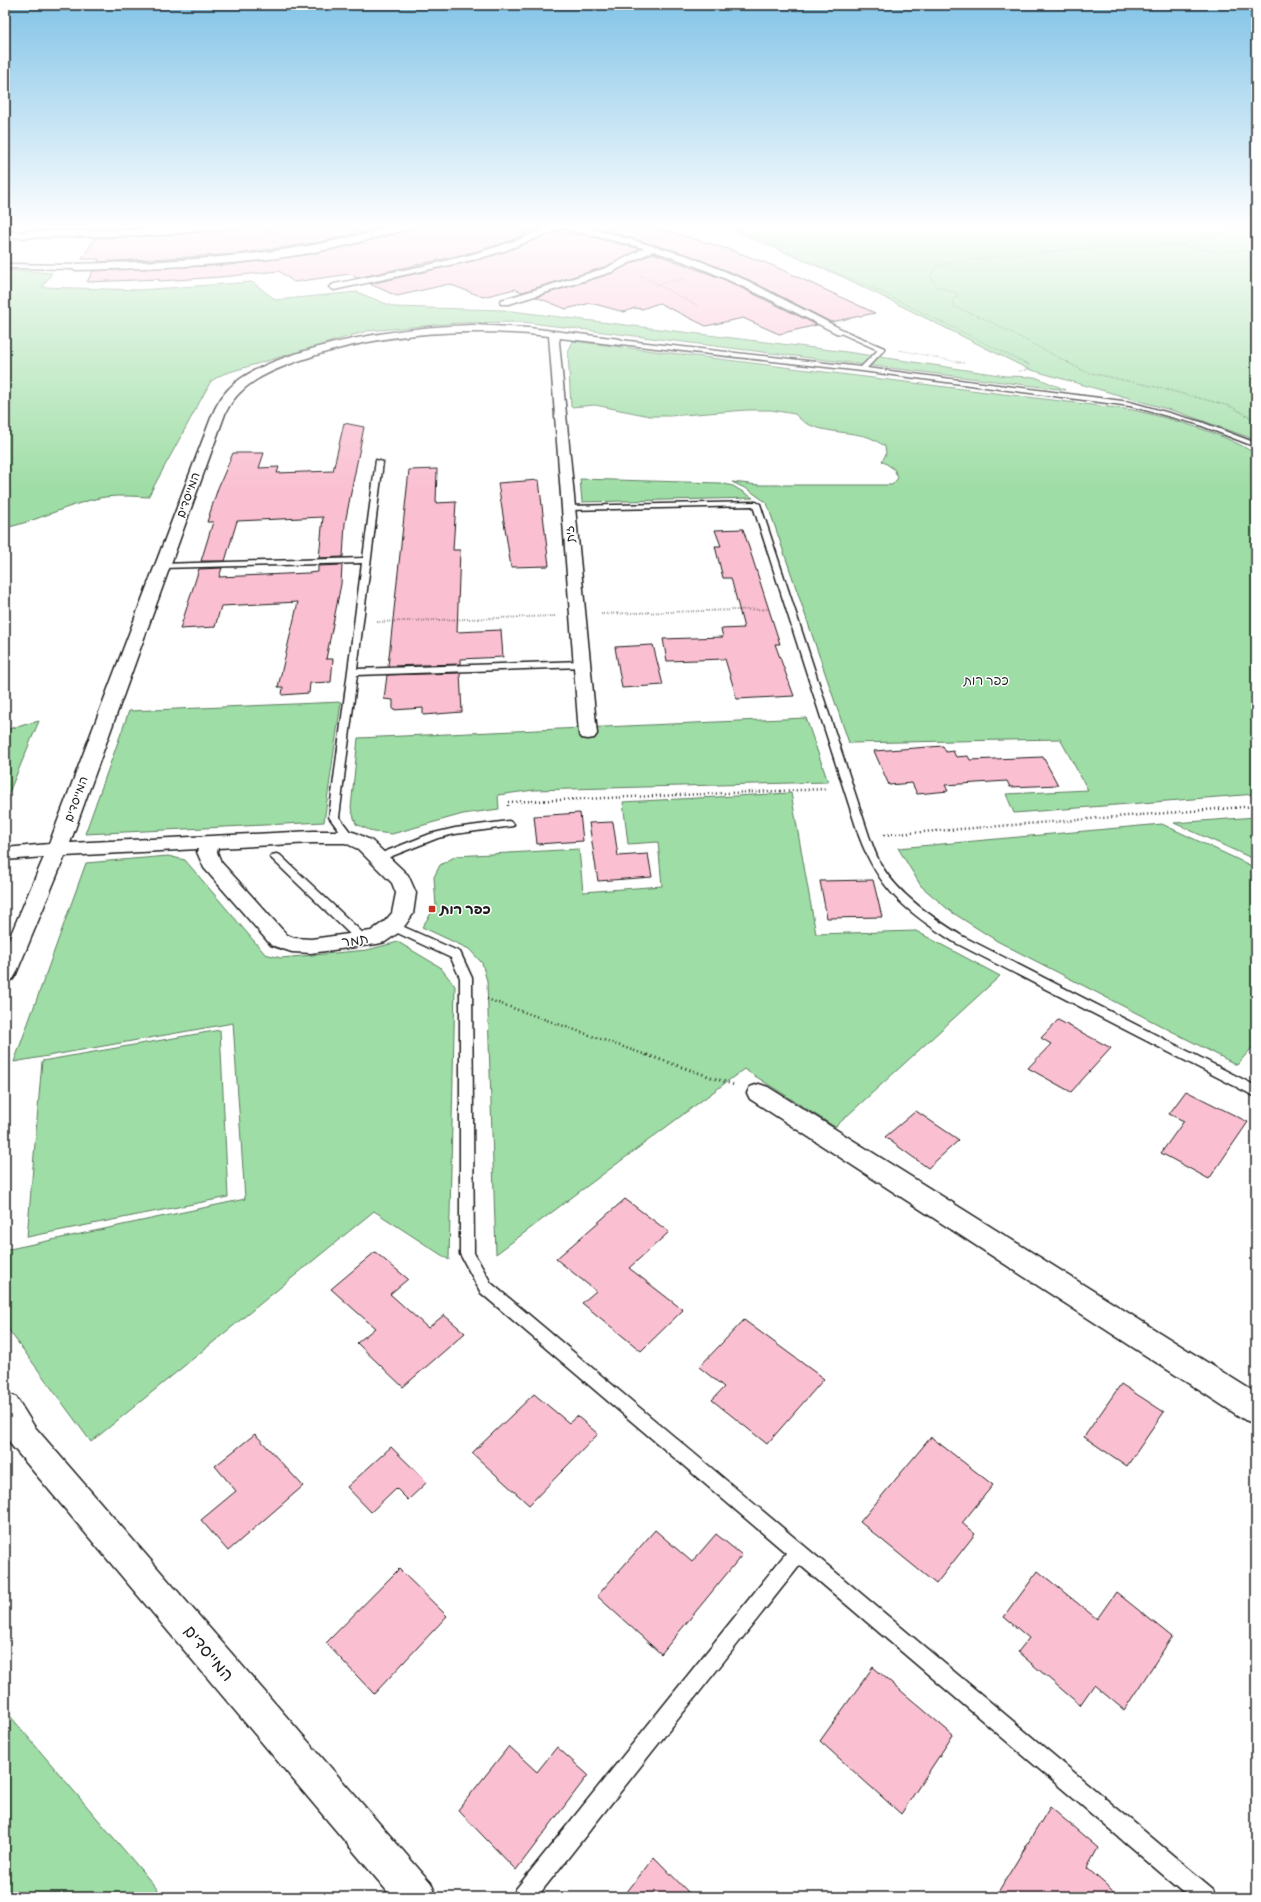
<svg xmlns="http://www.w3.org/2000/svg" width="1261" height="1902" font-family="Pangolin,'Playpen Sans Hebrew',sans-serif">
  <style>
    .green { fill: #9edda5; stroke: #5d7c60 }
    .building { fill: #fac0d2; stroke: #1c1c1c }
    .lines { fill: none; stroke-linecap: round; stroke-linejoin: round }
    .lane-casing { stroke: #1c1c1c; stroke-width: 3 }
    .street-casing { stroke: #1c1c1c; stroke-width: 3 }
    .secondary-casing { stroke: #1c1c1c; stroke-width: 3 }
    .path-far4 { stroke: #1c1c1c; stroke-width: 1; stroke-dasharray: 0.5 1.5; stroke-linecap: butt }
    .path-far3 { stroke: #1c1c1c; stroke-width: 1.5; stroke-dasharray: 0.5 2; stroke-linecap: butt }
    .path-far2 { stroke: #1c1c1c; stroke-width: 2; stroke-dasharray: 0.5 2; stroke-linecap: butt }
    .path-far1 { stroke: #1c1c1c; stroke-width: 2.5; stroke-dasharray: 1 3; stroke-linecap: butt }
    .path { stroke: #1c1c1c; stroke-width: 3; stroke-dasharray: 1 3.5; stroke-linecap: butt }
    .lane { fill: #fff; fill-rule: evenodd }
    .street { fill: #fff; fill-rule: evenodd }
    .secondary { fill: #fff; fill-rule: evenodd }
    .poi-dot { fill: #c8321e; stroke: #fff; stroke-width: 1.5 }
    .labels { text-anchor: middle; stroke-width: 3; stroke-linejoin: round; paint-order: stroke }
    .far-street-label { font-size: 12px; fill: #1c1c1c; stroke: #fff }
    .far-quarter-label { font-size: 13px; fill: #1c1c1c; stroke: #fff }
    .poi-label { font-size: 14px; font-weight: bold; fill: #1c1c1c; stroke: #fff; text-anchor: start }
    .street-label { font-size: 14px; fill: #1c1c1c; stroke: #fff }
    .near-street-label { font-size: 17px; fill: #1c1c1c; stroke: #fff }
  </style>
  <rect width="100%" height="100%" fill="#fff"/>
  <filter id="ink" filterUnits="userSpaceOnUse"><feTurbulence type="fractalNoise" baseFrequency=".025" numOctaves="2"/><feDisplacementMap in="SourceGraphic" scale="8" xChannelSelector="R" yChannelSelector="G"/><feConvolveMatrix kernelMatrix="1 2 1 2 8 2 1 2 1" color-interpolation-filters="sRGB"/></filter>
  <g filter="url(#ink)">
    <!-- green -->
    <path class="green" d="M718 224H1256V440L1181 413 1028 369 843 277Z
      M5 270 52 273 42 287 139 290 252 282 276 300 357 292 394 307 503 310 847 352 1006 376 1035 377 1066 390 523 322 457 323 367 331 223 374 211 381 148 497C132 496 115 495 99 498 67 505 37 521 5 528Z
      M573 341 1133 410C1172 419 1222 432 1256 454V794L1014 813 1006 794 1088 790 1060 739 849 743 767 503 749 490 732 482 759 485H892L898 478 894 469 882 461 886 454 885 446C879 443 874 439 868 437 845 430 811 434 795 414L771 410H747L669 416H650L595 405 571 407 568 352Z
      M580 479 720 483 733 486 753 498 582 502Z
      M341 702 324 822 85 834 129 711Z
      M806 718 828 782 534 790 498 795 499 809 463 814 392 834 374 832 356 824 351 808 358 738Z
      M39 721 5 802V730Z
      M791 793 816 934 916 931 1000 976 835 1127 744 1069 496 1254 487 981 482 963 469 949 422 927 436 906 434 877 440 865 456 856 579 849 583 892 662 886 658 842 628 844 623 802Z
      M1256 817V860L1174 823Z
      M1162 824 1256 868V1043L1237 1065 997 941 950 911 921 886 898 848Z
      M168 856 185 860 265 954 281 958 367 950 398 942 440 967 455 986 449 1260 374 1211 91 1442 5 1325V1250L245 1199 233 1023 14 1062 86 863Z
      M220 1030 228 1197 27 1237 42 1061Z
      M5 1710 164 1897H5Z"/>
    <!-- building -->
    <path class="building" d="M103 224H190L160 228 100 229Z
      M246 224H393L320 242 238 254 115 261 98 262 99 259H82L95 238 160 236 241 228Z
      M416 224H467L489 228 499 224H519L541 228 501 244 474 252 357 278 350 274 294 282 279 271 221 277 159 281V279L87 282 93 271 229 265 306 255 344 247 399 233Z
      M616 224H644L731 250 774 266 875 313 831 322 749 280 689 255 599 229Z
      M557 231 577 235 581 234 640 249 605 267 522 292 515 289 483 297 449 284 397 296 370 284 477 260 504 252Z
      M653 253 723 279 817 325 779 334 743 318 706 326 659 303 642 309 635 308 624 312 591 303 566 309 536 297 612 273Z
      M344 423 364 427 345 523 343 557 319 558 323 517 237 521 225 561H201L213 522H207L218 488 233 453H264L259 468 279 467 277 473 333 471Z
      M437 469 436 503 456 502 453 550H460L457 632 501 630 503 657 460 659V664L388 666 409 470Z
      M539 480 549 566 511 567 498 483Z
      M743 529 780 644H775L794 696 737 699 725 659 667 661 663 639 723 637 721 629 744 628 731 578H723L715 546H721L715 530Z
      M342 565 341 584 326 659H333L331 682 310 683 309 693 282 695 283 687H278L298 602 221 606 215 627 180 629 199 569 222 568 219 577 308 573 318 572V566Z
      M653 645 663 685 622 688 615 647Z
      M460 673 462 712 423 715V708L393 710V700L384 699 387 675Z
      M943 746 946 752 953 751 956 757 968 756 970 760 1043 757 1058 785 1010 787 1007 781 945 785 948 791 917 794 912 783 889 785 874 751Z
      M580 813 583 841 537 844 534 816Z
      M613 822 618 856 648 854 652 877 598 881 589 823Z
      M873 880 882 917 827 918 820 881Z
      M1058 1020 1111 1048 1071 1092 1028 1068 1051 1044 1041 1038Z
      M1186 1091 1248 1122 1209 1179 1161 1153 1184 1121 1169 1114Z
      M916 1111 959 1140 928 1168 885 1137Z
      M625 1199 669 1232 629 1268 683 1310 641 1351 582 1303 596 1291 556 1259Z
      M375 1252 408 1279 390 1294 428 1328 444 1315 465 1333 403 1387 357 1343 375 1328 331 1289Z
      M744 1320 824 1379 767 1444 712 1400 724 1387 699 1367Z
      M1121 1384 1164 1412 1127 1466 1084 1437Z
      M534 1394 569 1423 577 1416 598 1434 529 1505 472 1453Z
      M255 1434 303 1486 228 1551 201 1520 236 1491 215 1466Z
      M931 1437 993 1485 962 1523 975 1534 936 1584 860 1522Z
      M391 1447 427 1482 408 1500 396 1488 371 1512 347 1487Z
      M655 1530 692 1562 716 1534 742 1555 661 1654 597 1596Z
      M399 1569 447 1616 374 1694 326 1643Z
      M1038 1571 1097 1619 1116 1592 1172 1637 1124 1710 1094 1685 1080 1705 1018 1652 1029 1638 1004 1617Z
      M873 1667 953 1735 901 1814 820 1741Z
      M509 1746 537 1772 557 1747 588 1775 516 1870 458 1810Z
      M1050 1807 1098 1848 1087 1868 1120 1897H995Z
      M654 1857 693 1897H623Z"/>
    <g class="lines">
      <!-- lane casing -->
      <g class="lane-casing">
        <path id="lane" d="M5 264 74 265 77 267 74 269 5 268Z
          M840 329 884 348V350L867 368 1130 402 1201 422 1256 443V447L1197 424 1130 406 862 371 620 344 617 342 620 340 861 367 878 350 838 332V330Z
          M376 460 383 462 357 669 582 661 587 664 582 667 357 675 339 817 354 837 349 840 345 839 329 817 362 563 161 568 157 566 161 564 363 558Z
          M756 502 760 504 869 836C873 846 876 856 881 865 900 896 932 917 962 936L1256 1086V1097L954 942C906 911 879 890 859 836L753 506 568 510 564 508 568 506Z
          M509 821 514 824 513 826 455 834 438 838 382 860H374L372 858 374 856 430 834 455 828Z
          M276 854 280 855 366 936 368 939 366 942H358L272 859 270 857 272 855Z
          M393 922 460 952 472 978 474 1253 491 1283 1213 1889 1216 1897H1189L800 1565 537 1897H513L516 1889 786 1553 481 1293 460 1254V978L451 958 389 929 387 926 389 923Z"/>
      </g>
      <!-- street casing -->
      <g class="street-casing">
        <path id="street" d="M400 224H415C407 231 391 233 381 236 283 266 176 267 74 270L69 267 74 264C184 261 294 257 400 224Z
          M554 224H572L590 228 688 256 748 281 845 331 840 334 836 333C776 303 718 271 653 251L612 272 509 304H501L500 302 501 300 606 268 644 248 562 228 504 251 477 259 334 290 329 287 334 284C407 268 487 258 554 224Z
          M472 325 529 328 620 339 625 342 620 345 560 338 559 342 597 734 594 738 588 739 582 738 579 734 549 336C465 327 381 332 301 360 270 371 239 383 225 414L70 843 313 831H349L356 833 372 841 408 875 416 893 413 914 401 931 385 942 377 944 311 953 292 952 271 945 204 868 197 852 198 849 65 856 16 974 13 979 5 982V948L44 857 5 860V848L49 844 211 418C216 405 224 392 235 383 251 370 272 362 292 355 351 336 410 327 472 325ZM313 843H345L358 849 392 883 396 893 392 913 385 921 371 931 311 939 294 938 287 935 221 862 217 852 218 848Z
          M759 1084 768 1087 1256 1393V1424L1245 1420 750 1099 747 1093 750 1087Z
          M5 1393 16 1397 34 1426 431 1883 437 1897H392L12 1446 5 1434Z"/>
      </g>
      <!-- secondary casing -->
      <g class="secondary-casing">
        <path id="secondary" d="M209 224H245L241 227 160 235 5 238V232L160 229Z"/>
      </g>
      <!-- path-far4 -->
      <path class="path-far4" d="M723 224 879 291 1025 363
        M258 227 273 235
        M1183 246 1219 252 1256 250
        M640 275 698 306
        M658 284 684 279
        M899 350 963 363
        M1069 363 985 319 955 307 952 300 959 294 936 286 930 275 939 265 976 259 1079 249 1181 245 1224 232 1256 228"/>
      <!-- path-far3 -->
      <path class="path-far3" d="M958 362 964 363
        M1067 362 1086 372 1156 387 1230 406 1256 420
        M1019 371 1027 370 1030 365 1023 362"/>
      <!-- path-far2 -->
      <path class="path-far2" d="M601 614 770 609
        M377 622 556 616"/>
      <!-- path-far1 -->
      <path class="path-far1" d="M508 806V802L827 789
        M884 835 1256 806
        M487 999 649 1056"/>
      <!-- path -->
      <path class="path" d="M647 1055 734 1085"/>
      <!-- lane -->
      <use href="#lane" class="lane"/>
      <!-- street -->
      <use href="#street" class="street"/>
      <!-- secondary -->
      <use href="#secondary" class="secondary"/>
    </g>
  </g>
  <!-- sky -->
  <linearGradient id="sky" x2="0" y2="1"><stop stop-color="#83c4e7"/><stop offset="0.46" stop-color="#fff"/><stop offset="1" stop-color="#fff" stop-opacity="0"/></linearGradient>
  <rect width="1261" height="491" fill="url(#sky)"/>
  <!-- markers -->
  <rect class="poi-dot" x="428" y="905" width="8" height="8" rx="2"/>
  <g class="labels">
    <!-- far-street labels -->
    <g class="far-street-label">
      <text transform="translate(188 495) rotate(-70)" y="4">המייסדים</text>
      <text transform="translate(570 534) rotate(-95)" y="4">זית</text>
      <text transform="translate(76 799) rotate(-70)" y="4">המייסדים</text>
    </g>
    <!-- far-quarter labels -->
    <g class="far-quarter-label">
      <text x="986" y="685">כפר רות</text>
    </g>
    <!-- poi labels -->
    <g class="poi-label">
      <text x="440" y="914">כפר רות</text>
    </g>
    <!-- street labels -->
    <g class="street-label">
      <text transform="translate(355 940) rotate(-8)" y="5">תמר</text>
    </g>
    <!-- near-street labels -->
    <g class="near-street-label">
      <text transform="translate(209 1653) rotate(50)" y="6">המייסדים</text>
    </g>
  </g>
  <!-- margin -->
  <rect width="1261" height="1902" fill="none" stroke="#fff" stroke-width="20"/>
  <rect x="10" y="10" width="1241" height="1882" fill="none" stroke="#1c1c1c" stroke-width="1.5" filter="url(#ink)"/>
</svg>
